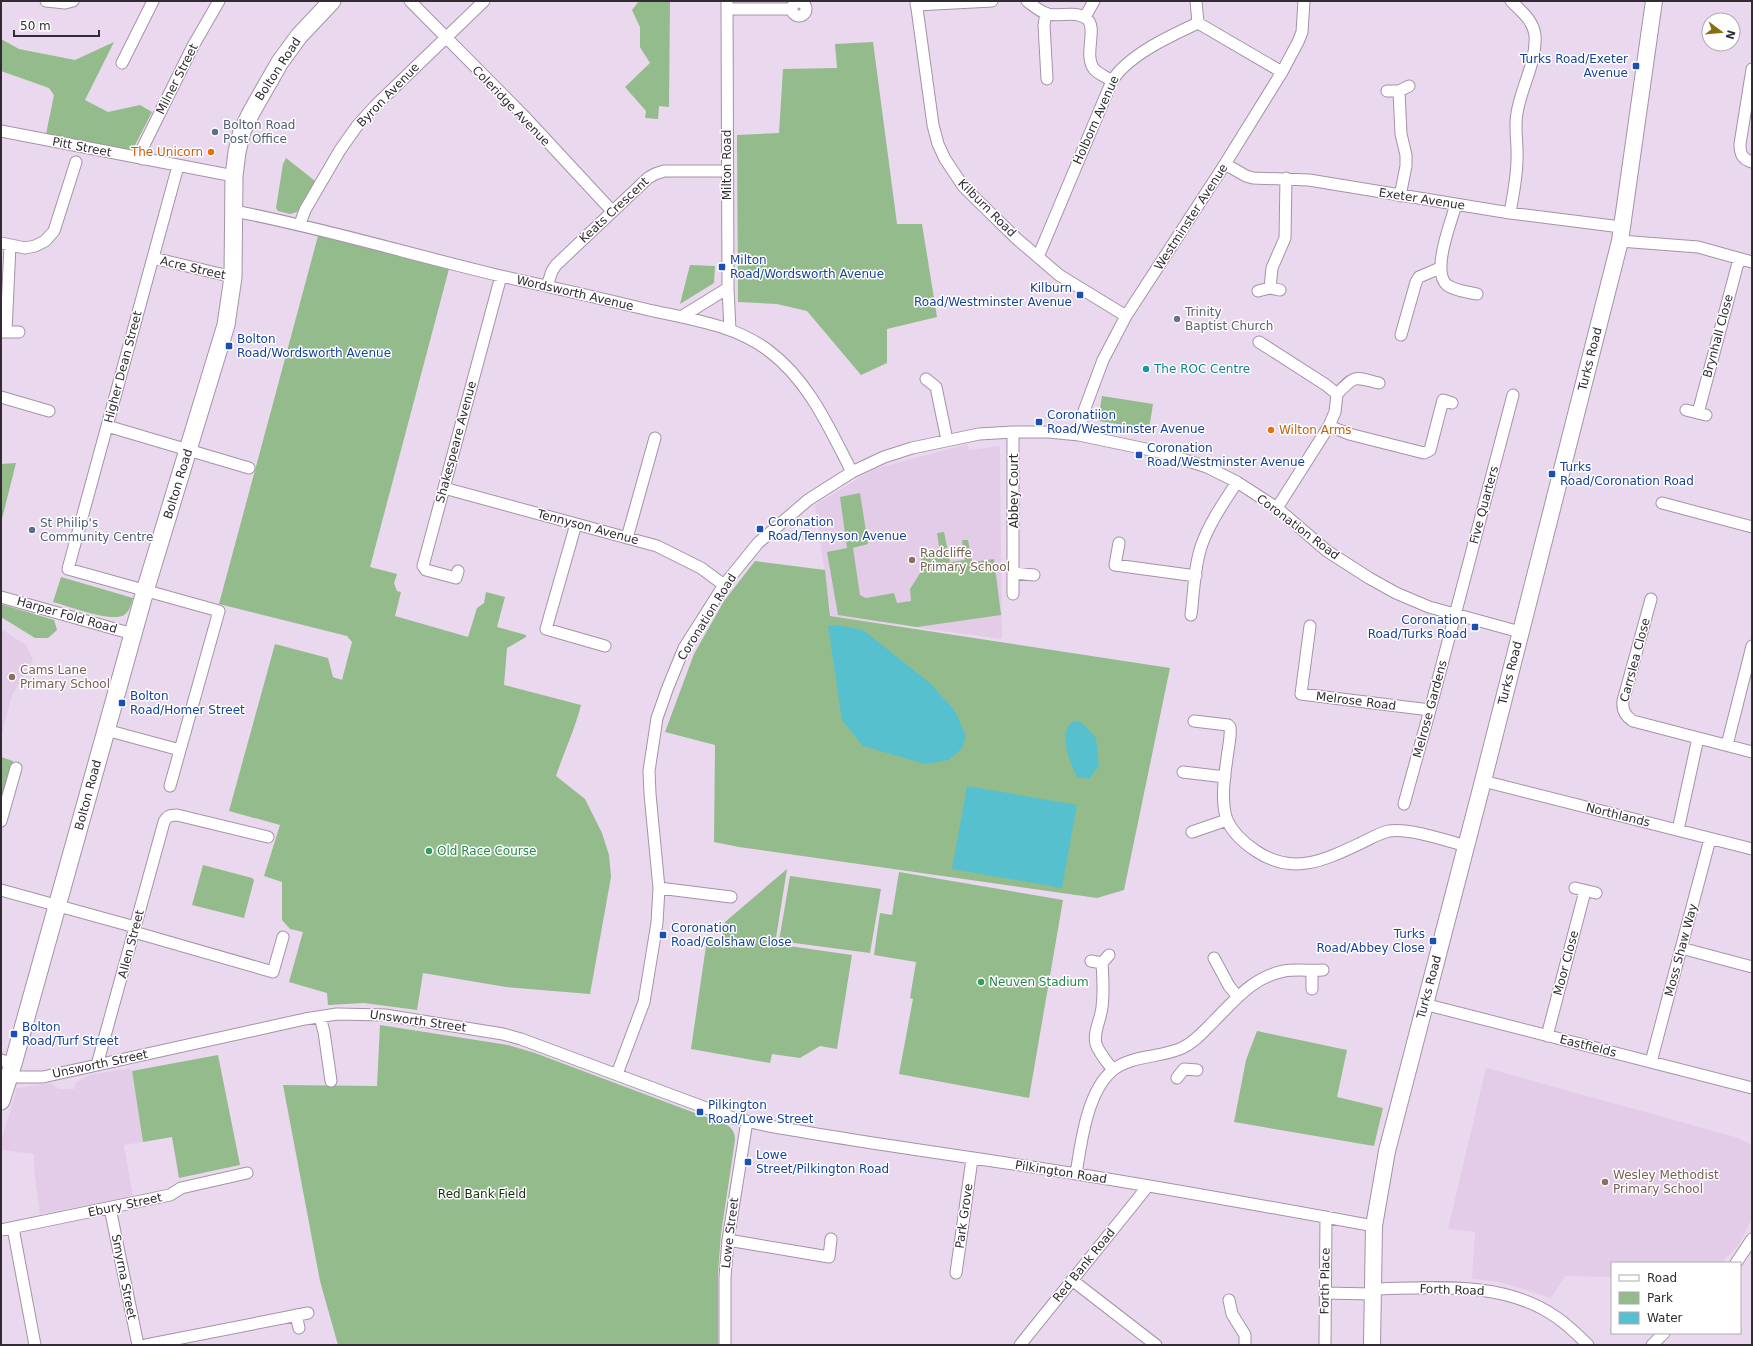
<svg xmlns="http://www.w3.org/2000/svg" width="1753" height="1346" font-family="'DejaVu Sans',sans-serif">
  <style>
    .built { fill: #e3cce8 }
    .green { fill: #94bb8b }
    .water { fill: #56c0cf }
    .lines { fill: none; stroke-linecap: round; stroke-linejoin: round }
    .street-casing { stroke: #a493a7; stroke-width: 13 }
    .secondary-casing { stroke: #a493a7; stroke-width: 18 }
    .primary-casing { stroke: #a493a7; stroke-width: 19 }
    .street { stroke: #fff; stroke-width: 11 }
    .secondary { stroke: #fff; stroke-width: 16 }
    .primary { stroke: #fff; stroke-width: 17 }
    .transit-dot { fill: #1a4fb4; stroke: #fff; stroke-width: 1.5 }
    .service-dot { fill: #5c6f8a; stroke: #fff; stroke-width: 1.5 }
    .food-dot { fill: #e8710a; stroke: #fff; stroke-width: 1.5 }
    .worship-dot { fill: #6b7280; stroke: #fff; stroke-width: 1.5 }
    .culture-dot { fill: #0f9aa8; stroke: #fff; stroke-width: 1.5 }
    .education-dot { fill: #8d6e63; stroke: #fff; stroke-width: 1.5 }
    .leisure-dot { fill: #2e9e5b; stroke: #fff; stroke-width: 1.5 }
    .labels { text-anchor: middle; stroke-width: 3; stroke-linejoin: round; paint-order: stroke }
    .transit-label { font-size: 12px; fill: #164399; stroke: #fff; text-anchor: start }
    .street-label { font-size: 12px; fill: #322b34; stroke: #fff }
    .service-label { font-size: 12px; fill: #4e5e75; stroke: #fff; text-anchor: start }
    .food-label { font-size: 12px; fill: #c56008; stroke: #fff; text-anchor: end }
    .worship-label { font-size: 12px; fill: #5b616d; stroke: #fff; text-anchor: start }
    .culture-label { font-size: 12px; fill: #0d838f; stroke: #fff; text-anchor: start }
    .education-label { font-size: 12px; fill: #785e54; stroke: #fff; text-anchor: start }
    .leisure-label { font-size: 12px; fill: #27864d; stroke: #fff; text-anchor: start }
    .park-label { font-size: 12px; fill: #113208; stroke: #fff }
  </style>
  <rect width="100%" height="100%" fill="#ead8ee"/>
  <!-- built -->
  <path class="built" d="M968 444 969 450 1000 446 1002 639 831 616 815 505 874 469Z
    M1 629 26 645 33 660 12 695 1 738Z
    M131 1068 143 1142 124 1145 133 1197 40 1214 34 1169V1154L1 1150 2 1138 17 1088 49 1083 59 1089H74L76 1082 90 1075Z
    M1486 1068 1735 1137 1752 1145V1219L1738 1246 1721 1263H1612V1277L1565 1276 1551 1298 1500 1282 1472 1279 1475 1232 1448 1229Z"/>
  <!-- green -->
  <path class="green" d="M639 1H670L669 107 659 106 658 119 645 118 646 111 625 87 650 63 640 47V27L632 10Z
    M1 39 19 49 75 60 114 42 85 100 108 112 140 105 152 112 131 153 46 134 54 95 49 88 1 71Z
    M873 42 897 224H922L937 317 887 329V363L861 375 807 311 777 304 738 302 737 135 779 133 783 69 837 68 835 44Z
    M286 158 315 181 297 212 290 214 278 211 276 208 283 164Z
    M318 236 449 269 370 567 397 574 394 583 397 591 401 592 395 616 468 637 477 608 484 603 486 592 505 597 497 627 526 635V637L507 648 504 685 581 705C575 729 564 752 556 776L585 799 602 833 609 855 611 877 590 994 506 987 423 973 417 1010 364 1003 328 1005 327 993 289 982 303 932 290 929 282 920V882L264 876 280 825 229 811 275 644 328 658 333 677 342 680 352 642 347 636 219 604Z
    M690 265 715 266 714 283 680 304Z
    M1102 396 1153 404 1149 429 1098 421Z
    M16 463 1 523V464Z
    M860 493 868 544 853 548 860 595 866 598 894 593 897 603 911 601 910 589 922 570 920 551 929 549 930 555 940 553 937 533 944 532 950 562 965 560 962 540H968L972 562 994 559 1001 615 917 627 838 615 827 552 847 548 840 497Z
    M755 561 825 570 830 616 1170 668 1124 890 1097 898 739 847 714 842 715 745 665 732 694 654 724 601Z
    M61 577 133 598C131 604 130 611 124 615 112 623 68 606 53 602Z
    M1 604 54 620 57 630 48 638H35L1 617Z
    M1 757 13 761 1 807Z
    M203 865 252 878 254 880 244 918 192 905Z
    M787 869 775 944 852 955 837 1049 820 1046 800 1058 772 1054 770 1063 691 1049 707 939 721 942 725 922Z
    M899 872 1063 900 1029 1098 899 1074 913 999 910 998 916 962 874 955 880 913 892 915Z
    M790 876 881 889 870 953 779 941Z
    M380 1025 508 1045 535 1053 727 1125C733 1129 735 1133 735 1140L721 1234 718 1274V1345H338L320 1281 283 1085 377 1086Z
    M1257 1031 1347 1050 1337 1097 1383 1108 1374 1146 1234 1122 1246 1060Z
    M218 1055 240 1165 179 1178 172 1137 143 1142 132 1071Z"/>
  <!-- water -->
  <path class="water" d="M836 625 863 630 931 684 955 711 966 736 962 748 949 760 925 764 863 746 842 720 828 626Z
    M1076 721 1082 723 1096 738 1099 766 1089 779 1077 777C1070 762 1058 736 1072 722Z
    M967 786 1077 805 1062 888 952 869Z"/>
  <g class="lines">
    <!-- street casing -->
    <g class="street-casing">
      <path id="street" d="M46 1 65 3 73 1
        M410 1 522 114 612 211
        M727 1 728 288 730 330
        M916 1 933 125 938 144 945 159 963 186 977 200 1017 239 1059 275 1126 316
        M1027 1C1034 6 1040 12 1048 14 1060 17 1076 10 1087 19 1098 28 1083 55 1094 69 1098 74 1107 77 1112 81
        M1196 1 1198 23
        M792 9a7 7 0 1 1 14 0a7 7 0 1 1-14 0Z
        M916 5 992 1
        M727 9H792
        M1046 13 1044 25 1047 79
        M1085 17 1094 1
        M122 63 153 1
        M1752 69 1740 144C1740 154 1742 159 1752 162
        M1387 91H1399L1409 86
        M1399 91 1401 134 1406 155V166L1400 196
        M1 131 234 176
        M142 159 143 147 193 46 219 1
        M1225 164 1246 176 1253 178 1309 180 1510 213 1621 227
        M1456 204C1451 223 1431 271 1447 285 1455 291 1468 292 1477 294
        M234 211C324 228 412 255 501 276 551 287 600 298 649 310 690 319 735 325 769 351 809 381 829 428 852 472
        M1510 213C1513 195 1517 177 1517 159 1518 143 1514 128 1517 113 1521 87 1537 62 1535 35 1533 20 1521 11 1511 1
        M300 224 305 210 340 150 357 126 375 106 484 1
        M1620 241 1698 247 1752 262
        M1 243 25 248 35 246 45 241 54 231 76 162
        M1038 257 1112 81C1128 55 1170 36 1198 23L1282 72
        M153 258 233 277
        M547 286 552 271 556 265 648 178 655 174 664 171H727
        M1270 288 1272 268 1285 238 1286 178
        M1258 291 1270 288 1280 290
        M681 317 728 288
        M1 332H19
        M6 332 10 245
        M1401 335 1416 282 1419 277 1440 268
        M1259 342 1326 385 1337 394 1335 412 1329 426 1277 508
        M926 379 936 387 947 440
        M1337 394C1356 374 1354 377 1379 383
        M1 397 49 411
        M1686 410 1706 415
        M1698 413 1739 259
        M107 426 249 468
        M1329 426 1349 434 1424 453 1430 450 1443 400 1452 403
        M1013 432V594
        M1079 435 1084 411 1103 360 1126 316 1225 164 1282 72 1298 42 1302 32 1304 1
        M444 488 657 546 701 568 724 585
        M1662 503 1752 527
        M576 524 546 629 605 646
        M627 538 655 438
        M1119 543 1115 565 1196 576
        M458 571 456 578 426 570 423 566 501 276
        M1014 573 1034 575
        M1 597 133 634
        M1651 599 1623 701C1622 710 1625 716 1633 721L1752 752
        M1191 615C1194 592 1194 566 1202 544 1210 522 1224 502 1237 482
        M1310 626 1301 694 1430 710
        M1194 721 1228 725 1230 727C1231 735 1229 744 1228 751 1225 773 1220 800 1227 820 1233 834 1244 843 1256 851 1293 876 1325 860 1361 843 1370 839 1379 833 1389 831 1411 828 1444 840 1466 846
        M106 730 180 750
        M1727 745 1752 646
        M1183 772 1225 777
        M1483 781 1752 849
        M170 786 219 611 68 569 178 166
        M1404 804 1430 710 1513 395
        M1 821 16 768
        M1678 830 1698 738
        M1192 832 1227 820
        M659 888 731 897
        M1575 888 1596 893
        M1 890 135 927
        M134 932 273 972 283 937
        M1681 948 1752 967
        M1214 958 1229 986 1238 997
        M1091 961 1102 963 1109 955
        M1102 963C1103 978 1104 992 1102 1007 1101 1019 1093 1032 1096 1044 1099 1053 1107 1062 1113 1070
        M1312 971V989
        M1424 1004 1752 1088
        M320 1017 324 1032 331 1081
        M1547 1036 1585 891
        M1 1060 13 1064
        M1651 1062 1710 839
        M97 1065 164 822C167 816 170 815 177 815L268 837
        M617 1074 644 1002 657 923 659 888 650 794 649 771 657 718 668 687 684 648 724 585 758 543 808 500 852 472 884 457 912 448 979 434 1013 432H1049L1079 435 1160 452 1207 467 1237 482 1277 508 1327 551 1369 578 1396 593 1429 607 1520 632
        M9 1076 19 1077H43L305 1019 337 1014 385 1015 503 1034 521 1039 733 1118 764 1125C868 1144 973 1157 1077 1174 1177 1190 1275 1208 1374 1226
        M1177 1078 1184 1069 1197 1070
        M1076 1174C1081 1143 1087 1091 1113 1070 1131 1055 1160 1058 1182 1048 1195 1042 1204 1031 1214 1021 1235 1000 1253 977 1284 971 1296 969 1310 971 1323 970
        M110 1208 138 1345
        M13 1228 35 1345
        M1 1230 170 1195 181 1188 247 1173
        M728 1240 829 1257 831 1239
        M1736 1263 1752 1239
        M956 1273 972 1159
        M1072 1280 1156 1345
        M1373 1289C1434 1288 1503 1280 1556 1317 1568 1325 1578 1335 1588 1345
        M1325 1293 1372 1294
        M1229 1300 1232 1314 1245 1335V1345
        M296 1315 299 1328
        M146 1345 308 1313
        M725 1345V1277L728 1240 747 1121
        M1020 1345 1148 1186
        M1325 1345 1326 1217
        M1652 1345 1664 1333"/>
    </g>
    <!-- secondary casing -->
    <g class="secondary-casing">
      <path id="secondary" d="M1372 1345 1374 1226 1387 1151 1483 781 1620 241 1654 1"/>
    </g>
    <!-- primary casing -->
    <g class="primary-casing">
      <path id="primary" d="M1 1101 13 1064 145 591 226 325 233 277 234 176 237 152 242 131 252 111 280 62 299 36 332 1"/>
    </g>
    <!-- street -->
    <use href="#street" class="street"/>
    <!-- secondary -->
    <use href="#secondary" class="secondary"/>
    <!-- primary -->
    <use href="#primary" class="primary"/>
  </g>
  <!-- markers -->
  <g class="transit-dot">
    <rect x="1632" y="62" width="8" height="8" rx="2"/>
    <rect x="718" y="263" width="8" height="8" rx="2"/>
    <rect x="1076" y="291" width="8" height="8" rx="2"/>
    <rect x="225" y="342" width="8" height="8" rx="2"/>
    <rect x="1035" y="418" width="8" height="8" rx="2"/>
    <rect x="1135" y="451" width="8" height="8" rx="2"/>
    <rect x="1548" y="470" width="8" height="8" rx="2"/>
    <rect x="756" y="525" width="8" height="8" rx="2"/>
    <rect x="1471" y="623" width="8" height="8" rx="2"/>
    <rect x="118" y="699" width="8" height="8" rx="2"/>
    <rect x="659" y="931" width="8" height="8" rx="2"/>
    <rect x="1429" y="937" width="8" height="8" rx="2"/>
    <rect x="10" y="1030" width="8" height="8" rx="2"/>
    <rect x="696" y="1108" width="8" height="8" rx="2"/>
    <rect x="744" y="1158" width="8" height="8" rx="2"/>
  </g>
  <g class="service-dot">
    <circle cx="215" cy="132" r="4"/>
    <circle cx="32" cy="530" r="4"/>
  </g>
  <g class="food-dot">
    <circle cx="211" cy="152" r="4"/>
    <circle cx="1271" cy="430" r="4"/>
  </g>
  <circle class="worship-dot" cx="1177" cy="319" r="4"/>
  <circle class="culture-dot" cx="1146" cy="369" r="4"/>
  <g class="education-dot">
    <circle cx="912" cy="560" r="4"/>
    <circle cx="12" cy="677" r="4"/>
    <circle cx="1605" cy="1182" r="4"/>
  </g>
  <g class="leisure-dot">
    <circle cx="429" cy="851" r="4"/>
    <circle cx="981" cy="982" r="4"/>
  </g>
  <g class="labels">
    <!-- transit labels -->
    <g class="transit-label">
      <text x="1628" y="63" text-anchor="end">Turks Road/Exeter<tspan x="1628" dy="14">Avenue</tspan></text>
      <text x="730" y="264">Milton<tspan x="730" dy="14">Road/Wordsworth Avenue</tspan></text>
      <text x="1072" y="292" text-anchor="end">Kilburn<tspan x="1072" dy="14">Road/Westminster Avenue</tspan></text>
      <text x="237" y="343">Bolton<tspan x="237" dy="14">Road/Wordsworth Avenue</tspan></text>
      <text x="1047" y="419">Coronatiion<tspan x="1047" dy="14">Road/Westminster Avenue</tspan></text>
      <text x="1147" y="452">Coronation<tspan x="1147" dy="14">Road/Westminster Avenue</tspan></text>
      <text x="1560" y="471">Turks<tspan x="1560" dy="14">Road/Coronation Road</tspan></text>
      <text x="768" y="526">Coronation<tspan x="768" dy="14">Road/Tennyson Avenue</tspan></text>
      <text x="1467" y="624" text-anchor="end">Coronation<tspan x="1467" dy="14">Road/Turks Road</tspan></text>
      <text x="130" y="700">Bolton<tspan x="130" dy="14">Road/Homer Street</tspan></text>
      <text x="671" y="932">Coronation<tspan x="671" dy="14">Road/Colshaw Close</tspan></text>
      <text x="1425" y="938" text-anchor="end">Turks<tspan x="1425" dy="14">Road/Abbey Close</tspan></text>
      <text x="22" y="1031">Bolton<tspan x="22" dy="14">Road/Turf Street</tspan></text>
      <text x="708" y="1109">Pilkington<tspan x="708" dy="14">Road/Lowe Street</tspan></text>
      <text x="756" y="1159">Lowe<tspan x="756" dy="14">Street/Pilkington Road</tspan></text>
    </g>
    <!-- street labels -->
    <g class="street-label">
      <text transform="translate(278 69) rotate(-57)" y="4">Bolton Road</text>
      <text transform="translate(177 79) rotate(-63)" y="4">Milner Street</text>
      <text transform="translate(388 95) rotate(-46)" y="4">Byron Avenue</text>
      <text transform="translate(511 106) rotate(46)" y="4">Coleridge Avenue</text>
      <text transform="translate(1096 120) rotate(-66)" y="4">Holborn Avenue</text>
      <text transform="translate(82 147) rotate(11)" y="4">Pitt Street</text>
      <text transform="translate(727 165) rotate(-90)" y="4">Milton Road</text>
      <text transform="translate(1422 199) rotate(9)" y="4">Exeter Avenue</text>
      <text transform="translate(987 208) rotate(45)" y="4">Kilburn Road</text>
      <text transform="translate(614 210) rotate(-43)" y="4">Keats Crescent</text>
      <text transform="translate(1191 217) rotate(-57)" y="4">Westminster Avenue</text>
      <text transform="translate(193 268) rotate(13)" y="4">Acre Street</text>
      <text transform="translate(575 293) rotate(13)" y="4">Wordsworth Avenue</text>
      <text transform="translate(1718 336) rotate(-75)" y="4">Brynhall Close</text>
      <text transform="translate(1590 359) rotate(-76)" y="4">Turks Road</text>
      <text transform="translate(123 367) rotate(-75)" y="4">Higher Dean Street</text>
      <text transform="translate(456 442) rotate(-75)" y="4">Shakespeare Avenue</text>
      <text transform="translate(178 484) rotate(-73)" y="4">Bolton Road</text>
      <text transform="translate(1014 491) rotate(-90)" y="4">Abbey Court</text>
      <text transform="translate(1484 505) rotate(-75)" y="4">Five Quarters</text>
      <text transform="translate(588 527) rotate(15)" y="4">Tennyson Avenue</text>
      <text transform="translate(1298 527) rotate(37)" y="4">Coronation Road</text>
      <text transform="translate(67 615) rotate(16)" y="4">Harper Fold Road</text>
      <text transform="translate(707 617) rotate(-58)" y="4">Coronation Road</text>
      <text transform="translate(1635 660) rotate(-75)" y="4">Carrslea Close</text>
      <text transform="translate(1510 673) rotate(-76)" y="4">Turks Road</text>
      <text transform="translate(1356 701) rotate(7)" y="4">Melrose Road</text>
      <text transform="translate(1430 709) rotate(-75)" y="4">Melrose Gardens</text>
      <text transform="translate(88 795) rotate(-75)" y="4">Bolton Road</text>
      <text transform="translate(1618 815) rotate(14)" y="4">Northlands</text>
      <text transform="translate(131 944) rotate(-75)" y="4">Allen Street</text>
      <text transform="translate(1681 950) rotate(-75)" y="4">Moss Shaw Way</text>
      <text transform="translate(1566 963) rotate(-75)" y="4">Moor Close</text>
      <text transform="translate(1429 987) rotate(-75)" y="4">Turks Road</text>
      <text transform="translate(418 1021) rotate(8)" y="4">Unsworth Street</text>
      <text transform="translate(1588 1046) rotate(14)" y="4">Eastfields</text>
      <text transform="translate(100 1064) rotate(-12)" y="4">Unsworth Street</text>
      <text transform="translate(1061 1172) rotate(9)" y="4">Pilkington Road</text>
      <text transform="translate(125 1205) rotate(-12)" y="4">Ebury Street</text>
      <text transform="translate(964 1216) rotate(-82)" y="4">Park Grove</text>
      <text transform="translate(730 1233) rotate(-83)" y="4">Lowe Street</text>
      <text transform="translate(1084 1265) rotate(-51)" y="4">Red Bank Road</text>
      <text transform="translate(124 1277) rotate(79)" y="4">Smyrna Street</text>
      <text transform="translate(1325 1281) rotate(-89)" y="4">Forth Place</text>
      <text transform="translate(1452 1290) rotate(2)" y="4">Forth Road</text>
    </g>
    <!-- service labels -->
    <g class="service-label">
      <text x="223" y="129">Bolton Road<tspan x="223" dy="14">Post Office</tspan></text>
      <text x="40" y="527">St Philip's<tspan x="40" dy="14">Community Centre</tspan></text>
    </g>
    <!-- food labels -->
    <g class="food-label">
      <text x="203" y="156">The Unicorn</text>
      <text x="1279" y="434" text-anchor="start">Wilton Arms</text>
    </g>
    <!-- worship labels -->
    <g class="worship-label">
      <text x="1185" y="316">Trinity<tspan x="1185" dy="14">Baptist Church</tspan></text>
    </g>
    <!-- culture labels -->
    <g class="culture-label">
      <text x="1154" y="373">The ROC Centre</text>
    </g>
    <!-- education labels -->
    <g class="education-label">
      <text x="920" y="557">Radcliffe<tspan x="920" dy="14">Primary School</tspan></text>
      <text x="20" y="674">Cams Lane<tspan x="20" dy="14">Primary School</tspan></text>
      <text x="1613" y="1179">Wesley Methodist<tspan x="1613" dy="14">Primary School</tspan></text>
    </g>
    <!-- leisure labels -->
    <g class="leisure-label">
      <text x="437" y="855">Old Race Course</text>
      <text x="989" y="986">Neuven Stadium</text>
    </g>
    <!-- park labels -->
    <g class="park-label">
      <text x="482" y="1198">Red Bank Field</text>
    </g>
  </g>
  <!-- border -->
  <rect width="1753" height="1346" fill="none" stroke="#322b34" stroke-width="4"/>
  <!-- legend -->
  <rect x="1611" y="1262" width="130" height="72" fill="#ffffff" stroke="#adaaae"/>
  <rect x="1619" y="1275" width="20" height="6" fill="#ffffff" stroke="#adaaae"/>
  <text x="1647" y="1282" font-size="12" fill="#322b34">Road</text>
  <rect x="1619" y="1292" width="20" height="12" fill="#94bb8b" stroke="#adaaae"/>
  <text x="1647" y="1302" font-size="12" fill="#322b34">Park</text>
  <rect x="1619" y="1312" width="20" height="12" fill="#56c0cf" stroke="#adaaae"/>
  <text x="1647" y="1322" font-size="12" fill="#322b34">Water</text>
  <!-- north arrow -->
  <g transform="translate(1721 32) rotate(106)"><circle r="19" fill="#ffffff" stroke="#adaaae"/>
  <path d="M0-3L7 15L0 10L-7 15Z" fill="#857010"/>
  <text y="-6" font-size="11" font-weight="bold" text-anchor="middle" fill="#322b34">N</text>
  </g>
  <!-- scale -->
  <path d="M14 30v6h85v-6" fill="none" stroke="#322b34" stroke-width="2"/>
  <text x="20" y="30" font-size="12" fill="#322b34" stroke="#ffffff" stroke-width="3" paint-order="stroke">50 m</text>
</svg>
